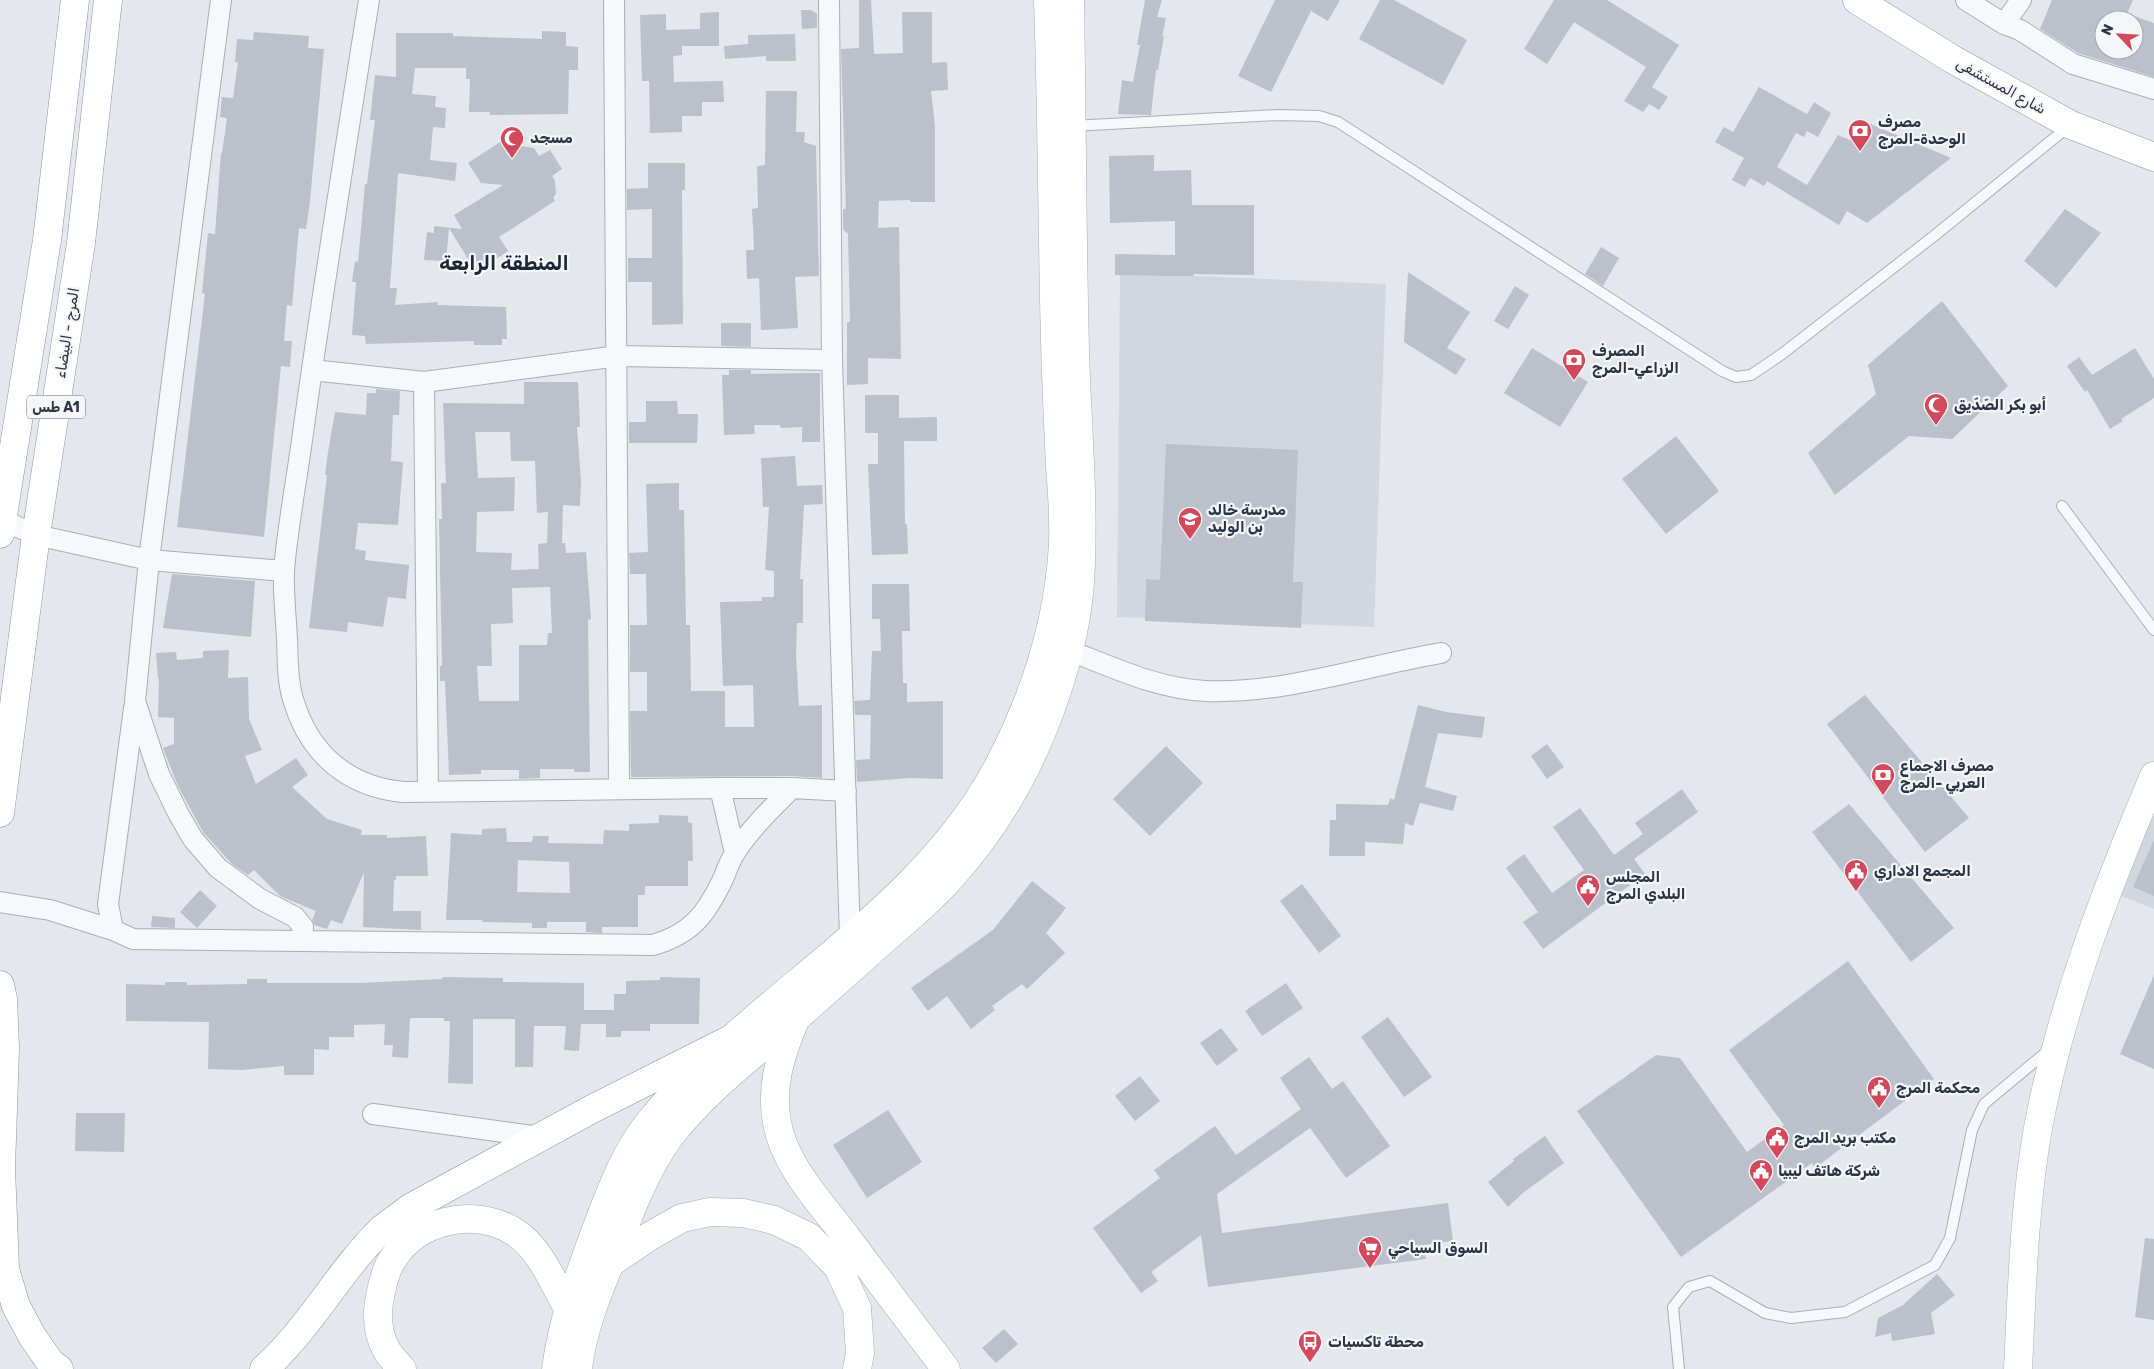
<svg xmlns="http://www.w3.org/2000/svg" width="2154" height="1369" font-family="Rubik,Cairo,sans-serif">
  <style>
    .built { fill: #d2d6de }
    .building { fill: #bbc0ca; fill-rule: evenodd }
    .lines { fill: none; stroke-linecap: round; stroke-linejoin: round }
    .lane-casing { stroke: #a9aeb7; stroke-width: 12 }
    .street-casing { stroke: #a9aeb7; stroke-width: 22 }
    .secondary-casing { stroke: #a9aeb7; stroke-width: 29 }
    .primary-casing { stroke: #a3abb8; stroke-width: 29 }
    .highway-casing { stroke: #8b94a3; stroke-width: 29 }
    .lane { stroke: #f7f8fa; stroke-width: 10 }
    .street { stroke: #f7f8fa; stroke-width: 20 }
    .secondary { stroke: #fff; stroke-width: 28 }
    .primary { stroke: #fff; stroke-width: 28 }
    .highway { stroke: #fff; stroke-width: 28 }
    .labels { text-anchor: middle; stroke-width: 4.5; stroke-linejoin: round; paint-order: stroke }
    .shield { fill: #f4f6f9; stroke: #676e7b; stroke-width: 1 }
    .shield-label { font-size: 14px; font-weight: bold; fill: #2b3445 }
    .street-label { font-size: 15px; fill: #2b3445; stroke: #f4f6f9 }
    .poi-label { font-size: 15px; font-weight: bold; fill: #2b3445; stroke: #f4f6f9; text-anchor: start }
    .district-label { font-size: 20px; font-weight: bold; fill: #1d2536; stroke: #f4f6f9 }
  </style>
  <rect width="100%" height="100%" fill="#e4e7ec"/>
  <!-- built -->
  <path class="built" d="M1120 273 1386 284 1374 627 1117 617Z
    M2154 813V909L2119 895Z"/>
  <!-- building -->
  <path class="building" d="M859 0H871L874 54 903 53 902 12H932V63L947 62 948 90 931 91 935 126V202H910V200L879 201 878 228 899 227 901 359 868 358V384L847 385V322H850L848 234 843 229V209H846L841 49 859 48Z
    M1145 0H1162L1157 17 1166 18 1162 37 1164 36 1158 70H1156L1151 115 1118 114 1122 80 1133 82 1140 45H1137Z
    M1275 0H1340L1328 21 1311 11 1271 92 1238 76Z
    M1380 0H1394L1467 40 1443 85 1359 39Z
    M1554 0H1607L1679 45 1652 87 1668 97 1659 110 1649 104 1643 112 1624 101 1646 67 1574 22 1547 64 1524 49Z
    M2052 0H2133L2124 20H2104V50H2134V16L2154 23V77L2078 53 2040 29Z
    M801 10H811L817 14V28L802 29Z
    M719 12V46H682V55L673 56 674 82 723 81 724 102H702V116H682V132L650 133 649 81H642L640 15 666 14V30L700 29V13Z
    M542 31 566 32V46L578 47V70H569L568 114 490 115V112H469L470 79H466V68H415L412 94 436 96 435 107 446 108 445 128 433 127 430 160 457 163 455 181 398 173 390 288H397L395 305 438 302 437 305 506 307 507 339H502V345H474V341L366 344 365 336 352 335 356 282H352L355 261 358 262 365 184H367L375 120H370L375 75 396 77V33H453V36L542 39Z
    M254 32 309 36 308 48 324 49 310 201 306 229 299 228 292 306 287 305 284 341H292L290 367 281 366 264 537 177 527 205 294 202 293 208 233 215 234 221 153H222L227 118 220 117 222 97 233 98 238 62H235L237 39 253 40Z
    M795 34 796 61H766V56L725 59 724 46 748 44V35Z
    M1759 87 1807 114 1814 102 1831 113 1818 137 1807 131 1804 137 1796 133 1777 167 1807 185 1838 135 1857 143 1866 122 1951 158 1867 223 1847 211 1839 225 1767 181 1764 186 1750 178 1745 187 1732 180 1744 158 1715 142 1724 127 1733 132Z
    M766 91H797L796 132H805L804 142 816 146 819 276 795 277 798 328 761 330 759 278 747 279 746 250H754L752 209 758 208 757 166 765 165Z
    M500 142 508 155 521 146 534 148 539 156 550 150 562 169 552 176 555 181 556 193 553 198 555 201 499 237 508 251 476 272 449 228 446 261 424 260 427 232 434 233V226L462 229 454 215 503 185 481 183 468 163Z
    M1154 155V171L1191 170 1192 205H1254V275L1193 274 1194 276H1176L1115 275V254L1175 255V221L1110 223 1109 156Z
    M648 163H685V190H682L683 324 652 325V282H628V258H652V209L627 210V189L648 188Z
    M2065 209 2101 233 2056 288 2024 261Z
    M1601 247 1619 258 1603 286 1585 274Z
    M1408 272 1470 312 1447 348 1466 359 1456 375 1404 342Z
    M1515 286 1529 295 1508 329 1494 321Z
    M1942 301 2008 386 1952 439 1909 436 1835 495 1808 453 1876 394 1868 365Z
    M721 323H751V347L721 346Z
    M1532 348 1588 382 1560 427 1504 393Z
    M2135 348 2154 379V398L2121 419 2123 421 2110 429 2087 390 2085 392 2067 366 2079 357 2092 375Z
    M729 370H751V374L820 373V442H802V427L781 428 780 425H754L755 434 724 435 722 375H729Z
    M524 382H578L580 427H577L581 481 580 506 563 505 562 543H565L566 553 586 552 591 619 588 620 590 772H574V769H540V778L519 779V770H481V774L449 775 445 681H440V666H442L439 519H442L441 483H446L443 403 524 404ZM475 432H510L511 461H535L537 513 548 512 547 543 538 544 539 569 511 570 512 553 476 552 477 512 514 511 515 477 478 478ZM550 587 552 633H548L547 645H519V701H479L477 666H492L491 624 513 623 512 588Z
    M376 389 400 391 399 415H393L391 461 403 462 398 525 358 523 355 549 366 551 365 560 409 565 406 599 388 597 383 627 348 622 347 632 309 628 327 475H325L328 452 335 412 366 415 367 393H376Z
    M865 395H899V418L937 417V441H904L905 524H907L908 554 872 555 868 464H878V433H865Z
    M646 401H677L678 414H698L697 443H629V422H646Z
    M1676 436 1719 491 1666 534 1622 479Z
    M1166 444 1298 450 1293 582H1303L1301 628 1145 621 1146 579 1160 580Z
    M795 456 797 486 822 485 823 504 804 505 800 579H803V623H797L796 655 799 706 822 705V778L792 776 631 777 630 711H647V672H630V625H647L646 574H630L629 553 648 552 646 484 679 483V510H684L686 625H690L691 691H725V727H754L753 685 723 686 720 602 762 601V597H774V571L765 570 769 507H763L761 458Z
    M172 574 255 581 251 637 163 628Z
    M872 584H909L910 631H902L903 683H907V702L943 701V779L910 778 857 782 856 760 870 759 871 715H855L854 701 870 700 872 651H881L880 619H872Z
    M229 650 228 678 248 677 249 719 262 750 245 756 256 784 296 758 308 775 292 787 327 819 362 830 361 835H387V838L426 836 428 876H396V880H394L393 911H421V930L363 927 364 872 342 924 331 920 327 929 314 925 312 920 316 911 280 896 254 870 248 875 232 864 203 832 178 786 163 748 174 744V718L158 717 159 679H158L156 653 176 652 177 660 203 658V651Z
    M1865 695 1969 818 1925 852 1827 724Z
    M1418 705 1446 712 1485 717 1482 738 1438 733 1425 787 1457 796 1453 811 1420 803 1413 826 1405 823 1403 844 1365 842V856H1329L1330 820H1336V804L1388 805 1390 798 1394 800Z
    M1547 744 1564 767 1547 779 1531 756Z
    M1166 746 1203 783 1150 836 1113 799Z
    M1682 789 1698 812 1634 859 1645 874 1543 949 1523 922 1538 912 1506 868 1524 854 1552 893 1584 870 1553 827 1580 808 1614 855 1643 834 1635 823Z
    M1849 804 1954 928 1911 962 1812 832Z
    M659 815 688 816V822L692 823 693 861H688V886H645V895H638V927H602V933L586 932V922H547V928H532V923L482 922 483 920H446L451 833 482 835V829L506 828 507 842H532L533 836H549L548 843 603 844 604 830 629 831V824L659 823ZM518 860 569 862 570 893 517 892Z
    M2154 840V896L2133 887Z
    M1032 881 1066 908 1046 933 1065 953 1027 989 1022 984 992 1006 995 1010 971 1029 947 996 928 1011 911 988 993 930Z
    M1302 884 1341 936 1319 953 1280 901Z
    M200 890 217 906 197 928 180 912Z
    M152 916 175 918V928L151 927Z
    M1848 961 1934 1079 1815 1168 1812 1163 1681 1257 1577 1111 1656 1055 1680 1058 1747 1152 1784 1125 1729 1050Z
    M2154 975V1069L2120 1054Z
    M443 977 503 978V982L584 983V1010H614V994H626V981L660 980V977L700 978 699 1024H650V1031H621V1037H606V1024H581L579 1051 564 1050 566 1026H534L533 1067H515V1019H473V1084L448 1083 450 1021H444V1018H410L408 1058 392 1057 393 1045H384L385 1024 354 1025V1037H329V1050L314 1049V1075H284V1066L242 1070 208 1069 209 1022 126 1021V984L165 985V982H187V985L247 984V979H267V983H358L442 979Z
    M1286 983 1303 1008 1262 1036 1245 1011Z
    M1388 1017 1432 1077 1404 1097 1361 1037Z
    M1221 1028 1238 1050 1217 1066 1200 1043Z
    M1309 1057 1332 1089 1343 1081 1390 1146 1346 1178 1310 1128 1217 1194 1222 1233 1448 1203 1453 1241 1424 1245 1426 1259 1208 1287 1201 1235 1151 1272 1158 1281 1141 1293 1093 1228 1160 1178 1154 1170 1215 1126 1236 1155 1301 1109 1280 1078Z
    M1140 1076 1160 1101 1135 1121 1115 1096Z
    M888 1110 922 1162 867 1198 833 1145Z
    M76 1113H125L124 1152 75 1151Z
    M1545 1136 1564 1163 1524 1192 1508 1207 1488 1182 1514 1161 1513 1159Z
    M2145 1238 2154 1239V1320L2135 1317Z
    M1937 1274 1955 1295 1931 1313 1935 1334 1892 1341 1891 1333 1875 1337 1878 1318 1903 1305Z
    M1004 1329 1018 1344 996 1363 982 1348Z"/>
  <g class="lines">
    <!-- lane casing -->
    <g class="lane-casing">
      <path id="lane" d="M1072 126 1278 115 1319 116 1338 122 1722 371 1736 377 1751 375 1782 354 1934 236 2068 127
        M2062 506 2154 630
        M1679 1369 1673 1307 1689 1287 1710 1281 1765 1313 1791 1318 1845 1312 1935 1265 1950 1238 1972 1130 1984 1104 2050 1049"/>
    </g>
    <!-- street casing -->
    <g class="street-casing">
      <path id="street" d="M221 0 149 560 135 701 159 774 179 815 193 839 218 868 260 899 295 917 303 927 302 941 653 945C691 934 706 915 723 879 727 870 730 860 736 851 752 827 772 808 792 788
        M369 0C346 144 323 288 303 433 297 478 288 524 284 570 283 592 286 617 287 639 288 659 287 680 293 699 309 754 348 787 404 792L720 788H792L846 791
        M614 0 619 788
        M829 0 832 360 850 938
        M1966 0 2004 24 2020 30 2073 64 2154 89
        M2004 24 2021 0
        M312 370 424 382 618 356 832 360
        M424 382 428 791
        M2 520 36 535 149 560 284 571
        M1068 650C1112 667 1158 689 1206 691 1285 694 1364 666 1441 653
        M134 708 108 904 113 930 133 939 302 941
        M720 788 735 853
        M0 902 50 910 113 930
        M373 1114 540 1137"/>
    </g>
    <!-- secondary casing -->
    <g class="secondary-casing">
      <path id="secondary" d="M2018 1369C2022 1288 2024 1207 2038 1128 2061 1005 2106 890 2154 776"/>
    </g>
    <!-- primary casing -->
    <g class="primary-casing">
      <path id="primary" d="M795 1020C781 1053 770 1087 777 1123 785 1167 822 1204 848 1239 880 1282 913 1326 946 1369
        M609 1264 650 1236 682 1218 710 1212 743 1213 774 1220 809 1237 838 1267 857 1308 860 1353 857 1369
        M402 1369C397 1363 391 1358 387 1351 377 1333 376 1312 381 1292 383 1282 387 1268 392 1260 417 1220 473 1207 513 1231 540 1247 553 1283 568 1308
        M556 1369C562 1322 578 1279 594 1235 609 1196 622 1157 648 1124 680 1083 720 1049 759 1015 847 940 944 870 999 765 1035 696 1059 621 1063 543 1064 517 1062 491 1060 466 1058 424 1056 383 1055 341 1052 228 1052 114 1048 0
        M578 1369C582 1329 600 1287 615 1251 630 1212 644 1173 668 1139 699 1097 746 1060 786 1027 813 1003 840 979 867 955 895 929 927 905 952 876 981 844 1007 805 1026 767 1053 712 1076 642 1080 582 1085 504 1077 426 1075 349 1072 233 1072 116 1070 0"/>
    </g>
    <!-- highway casing -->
    <g class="highway-casing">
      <path id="highway" d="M1857 0 1952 59 2071 125 2154 157
        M0 534 47 240 75 0
        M0 813 36 535 81 243 108 0
        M0 985 3 999 5 1048 1 1168 5 1269 16 1306 32 1336 50 1362 59 1369
        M264 1369C310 1328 338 1272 382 1229 391 1222 401 1215 410 1208L592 1109 733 1038"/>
    </g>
    <!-- lane -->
    <use href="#lane" class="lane"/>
    <!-- street -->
    <use href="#street" class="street"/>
    <!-- secondary -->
    <use href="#secondary" class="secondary"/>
    <!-- primary -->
    <use href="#primary" class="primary"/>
    <!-- highway -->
    <use href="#highway" class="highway"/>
  </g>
  <!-- icons -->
  <defs>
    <g id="bank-pin" transform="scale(1.25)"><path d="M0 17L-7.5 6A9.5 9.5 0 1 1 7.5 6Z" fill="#d1495b" stroke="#f4f6f9"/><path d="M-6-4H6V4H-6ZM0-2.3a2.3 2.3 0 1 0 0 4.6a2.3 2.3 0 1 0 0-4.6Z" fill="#fff"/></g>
    <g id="mosque-pin" transform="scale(1.25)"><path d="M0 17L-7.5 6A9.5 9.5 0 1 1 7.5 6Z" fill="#d1495b" stroke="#f4f6f9"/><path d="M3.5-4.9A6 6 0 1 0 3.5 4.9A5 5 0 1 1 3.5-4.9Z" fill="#fff"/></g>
    <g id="school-pin" transform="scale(1.25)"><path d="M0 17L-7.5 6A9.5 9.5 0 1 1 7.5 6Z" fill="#d1495b" stroke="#f4f6f9"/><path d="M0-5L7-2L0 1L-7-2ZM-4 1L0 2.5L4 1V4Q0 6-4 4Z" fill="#fff"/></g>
    <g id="civic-pin" transform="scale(1.25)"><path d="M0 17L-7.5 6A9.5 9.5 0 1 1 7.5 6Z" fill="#d1495b" stroke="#f4f6f9"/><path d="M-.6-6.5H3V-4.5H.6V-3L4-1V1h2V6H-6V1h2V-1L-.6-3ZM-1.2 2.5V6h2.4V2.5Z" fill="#fff"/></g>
    <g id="supermarket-pin" transform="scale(1.25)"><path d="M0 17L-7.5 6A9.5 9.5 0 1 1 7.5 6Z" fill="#d1495b" stroke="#f4f6f9"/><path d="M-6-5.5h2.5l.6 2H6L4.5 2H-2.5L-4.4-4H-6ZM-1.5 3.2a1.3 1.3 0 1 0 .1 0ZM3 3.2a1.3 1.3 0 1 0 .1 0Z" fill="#fff"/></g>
    <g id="bus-pin" transform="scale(1.25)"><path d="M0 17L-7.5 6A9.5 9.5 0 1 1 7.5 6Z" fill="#d1495b" stroke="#f4f6f9"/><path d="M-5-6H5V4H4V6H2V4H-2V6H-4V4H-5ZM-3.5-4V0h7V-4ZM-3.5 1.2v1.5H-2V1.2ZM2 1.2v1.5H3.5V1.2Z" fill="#fff"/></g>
  </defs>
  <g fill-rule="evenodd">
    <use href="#bank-pin" x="1860" y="131"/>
    <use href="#mosque-pin" x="512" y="138"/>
    <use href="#bank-pin" x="1574" y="360"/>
    <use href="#mosque-pin" x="1936" y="405"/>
    <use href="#school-pin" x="1190" y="519"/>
    <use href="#bank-pin" x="1883" y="775"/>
    <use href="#civic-pin" x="1856" y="871"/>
    <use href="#civic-pin" x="1588" y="886"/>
    <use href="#civic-pin" x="1879" y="1088"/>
    <use href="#civic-pin" x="1777" y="1138"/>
    <use href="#civic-pin" x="1761" y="1171"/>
    <use href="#supermarket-pin" x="1370" y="1248"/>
    <use href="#bus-pin" x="1310" y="1342"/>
  </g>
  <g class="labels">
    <!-- shield labels -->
    <rect class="shield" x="27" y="395.5" width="58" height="23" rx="4"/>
    <g class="shield-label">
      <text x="56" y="412">طس A1</text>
    </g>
    <!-- street labels -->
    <g class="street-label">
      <text transform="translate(2001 86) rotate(29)" y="5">شارع المستشفى</text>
      <text transform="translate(67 333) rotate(-81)" y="5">المرج - البيضاء</text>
    </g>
    <!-- poi labels -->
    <g class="poi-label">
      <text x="1878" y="127">مصرف<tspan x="1878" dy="17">الوحدة-المرج</tspan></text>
      <text x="530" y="143">مسجد</text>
      <text x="1592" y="356">المصرف<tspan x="1592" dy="17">الزراعي-المرج</tspan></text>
      <text x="1954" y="410">أبو بكر الصّدّيق</text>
      <text x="1208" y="515">مدرسة خالد<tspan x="1208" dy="17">بن الوليد</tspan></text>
      <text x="1900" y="771">مصرف الاجماع<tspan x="1900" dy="17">العربي -المرج</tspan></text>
      <text x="1874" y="876">المجمع الاداري</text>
      <text x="1606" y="882">المجلس<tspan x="1606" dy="17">البلدي المرج</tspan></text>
      <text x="1896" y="1093">محكمة المرج</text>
      <text x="1794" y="1143">مكتب بريد المرج</text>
      <text x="1778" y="1176">شركة هاتف ليبيا</text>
      <text x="1388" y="1253">السوق السياحي</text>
      <text x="1328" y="1347">محطة تاكسيات</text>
    </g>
    <!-- district labels -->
    <g class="district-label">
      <text x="504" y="270">المنطقة الرابعة</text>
    </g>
  </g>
  <!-- north arrow -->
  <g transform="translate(2119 35) rotate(295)"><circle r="24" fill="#f4f6f9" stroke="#a4a8b1"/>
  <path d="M0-4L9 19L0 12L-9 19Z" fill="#d1495b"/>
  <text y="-8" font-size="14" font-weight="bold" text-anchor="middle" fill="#2b3445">N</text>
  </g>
</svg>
